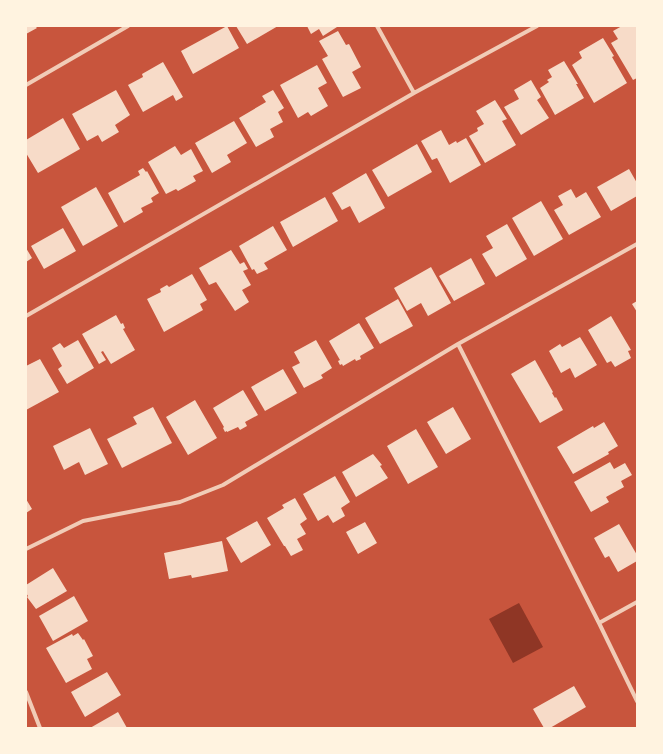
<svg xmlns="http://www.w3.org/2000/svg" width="663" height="754" font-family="Arial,sans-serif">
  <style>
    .water { fill: #8f3625 }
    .building { fill: #f7dbc8 }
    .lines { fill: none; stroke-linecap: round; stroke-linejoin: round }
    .minor { stroke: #f1ccb7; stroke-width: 4 }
  </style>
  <rect width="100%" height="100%" fill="#c8553d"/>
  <!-- water -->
  <path class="water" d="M519 603 543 647 513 663 489 619Z"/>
  <!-- building -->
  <path class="building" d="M26 26H35L37 28 26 34Z
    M227 26 239 48 193 74 181 51Z
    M236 26H278L247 44Z
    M307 26H337V27L323 36 319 29 311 34Z
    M622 26H637V78L633 80 611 43 618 39 613 31Z
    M338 31 346 45 349 44 361 67 352 72 361 88 343 97 322 59 328 56 319 41Z
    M603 38 614 56 612 57 627 83 594 103 572 65 582 58 579 52Z
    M564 61 578 84H576L584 98 555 115 540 88 549 82 547 80 552 77 548 70Z
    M163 62 183 97 176 101 173 95 143 112 128 85 143 77 142 74Z
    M317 65 327 83 318 88 328 106 311 116 308 112 298 118 280 85Z
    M531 80 541 97 537 100 549 118 521 135 504 107 519 99 514 90Z
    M116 90 130 115 115 125 119 132 102 142 98 135 87 141 72 114Z
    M273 90 284 108 278 112 283 122 270 129 274 137 256 147 239 118 266 102 262 96Z
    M495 100 507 119 502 121 516 145 485 163 469 136 478 131 477 128 484 124 476 111Z
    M63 118 80 149 38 173 26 153V140Z
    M234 121 247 143 227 155 231 162 212 173 195 143Z
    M441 130 449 145 456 141 457 143 466 138 481 165 450 183 437 158 432 160 421 141Z
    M417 144 432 172 388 197 372 170Z
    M175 146 181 155 191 149 203 171 193 176 196 181 178 191 176 189 166 194 148 162Z
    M143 168 146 172 147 171 159 193 151 198 153 202 141 208 143 212 124 223 108 193 140 175 138 171Z
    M629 169 637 183V196L611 211 597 187Z
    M366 173 385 208 359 223 350 206 342 210 332 193Z
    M96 187 118 226 83 246 61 207Z
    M571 189 576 198 586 192 601 217 569 235 554 210 563 205 558 196Z
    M325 197 338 221 293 247 280 222Z
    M541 201 563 239 534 256 512 218Z
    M507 224 527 259 496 277 482 254 493 248 486 236Z
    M273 226 287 250 264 263 268 269 257 274 254 269 252 270 239 246Z
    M63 228 76 251 44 269 31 246Z
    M26 248 32 258 26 262Z
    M231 250 240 264 244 262 248 269 243 271 251 285 242 290 249 302 235 311 216 282 209 285 199 268Z
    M471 258 485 284 454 301 439 276Z
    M431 267 451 303 428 316 421 303 407 311 394 288Z
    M192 274 207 300 200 304 203 310 164 332 147 299 161 292 160 289 167 285 169 287Z
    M398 299 413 326 380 344 365 318Z
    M637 301V312L632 304Z
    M116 315 121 324 123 323 125 328 123 329 135 350 111 364 103 351 101 352 106 360 99 364 82 334Z
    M611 316 631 350 628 351 631 358 615 367 611 361 607 363 588 330Z
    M359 323 374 348 360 356 361 359 356 361 355 359 343 366 342 364 340 365 338 361 340 360 329 341Z
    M580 337 597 365 575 378 570 368 561 373 549 351 560 344 562 347Z
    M78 340 94 368 67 384 58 369 62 366 52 348 60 343 64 348Z
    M316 340 332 368 321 375 323 378 304 388 292 367 300 363 294 352Z
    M40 359 59 392 26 410V366Z
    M535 360 553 392 552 393 555 398 556 397 563 410 540 423 511 374Z
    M283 369 297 393 265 411 251 387Z
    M243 390 258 415 245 422 247 426 240 430 238 427 227 432V431L225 432 223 428 224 427 213 408Z
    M195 400 217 438 188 455 166 417Z
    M153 407 172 443 122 468 107 439 137 424 133 417Z
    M453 407 471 439 446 454 427 422Z
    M604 422 618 446 608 452 609 454 573 474 557 447 593 426 594 428Z
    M90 428 108 464 85 475 79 462 64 470 53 446Z
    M416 429 438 467 408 484 387 446Z
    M373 454 382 465 380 466 388 478 356 497 342 472Z
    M610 462 614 469 625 463 632 475 621 481 624 487 606 497 609 502 591 512 574 482Z
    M335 476 350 502 341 508 345 516 333 523 328 515 318 521 303 494Z
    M295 498 307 519 300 524 306 534 297 539 303 550 291 556 285 546H284L267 518 284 508 282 505Z
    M26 499 32 509 26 513Z
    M257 521 271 545 241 563 226 538Z
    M365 522 377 543 358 554 346 532Z
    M619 524 637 555V561L618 572 609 556 605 558 594 538Z
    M222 541 228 571 192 578 191 575 169 579 164 553Z
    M53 568 67 591 36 609 27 597 28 596 26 593V585Z
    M74 596 88 621 53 641 39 616Z
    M78 633 83 640 84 639 93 656 87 659 92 669 66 683 46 648 72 634 73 636Z
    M107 672 121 695 85 717 71 692Z
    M574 686 586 707 550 728H544L533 709Z
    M118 712 127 728H90Z"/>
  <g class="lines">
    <!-- minor -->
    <path class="minor" d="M377 26 414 93
      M26 85 128 26
      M26 316 414 93 537 26
      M458 344 599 623 637 701
      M26 549 83 521 180 502 223 485 458 344 637 244
      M599 623 637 602
      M26 692 40 728"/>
  </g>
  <!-- border -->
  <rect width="663" height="754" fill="none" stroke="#fff3e0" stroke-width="54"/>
</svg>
